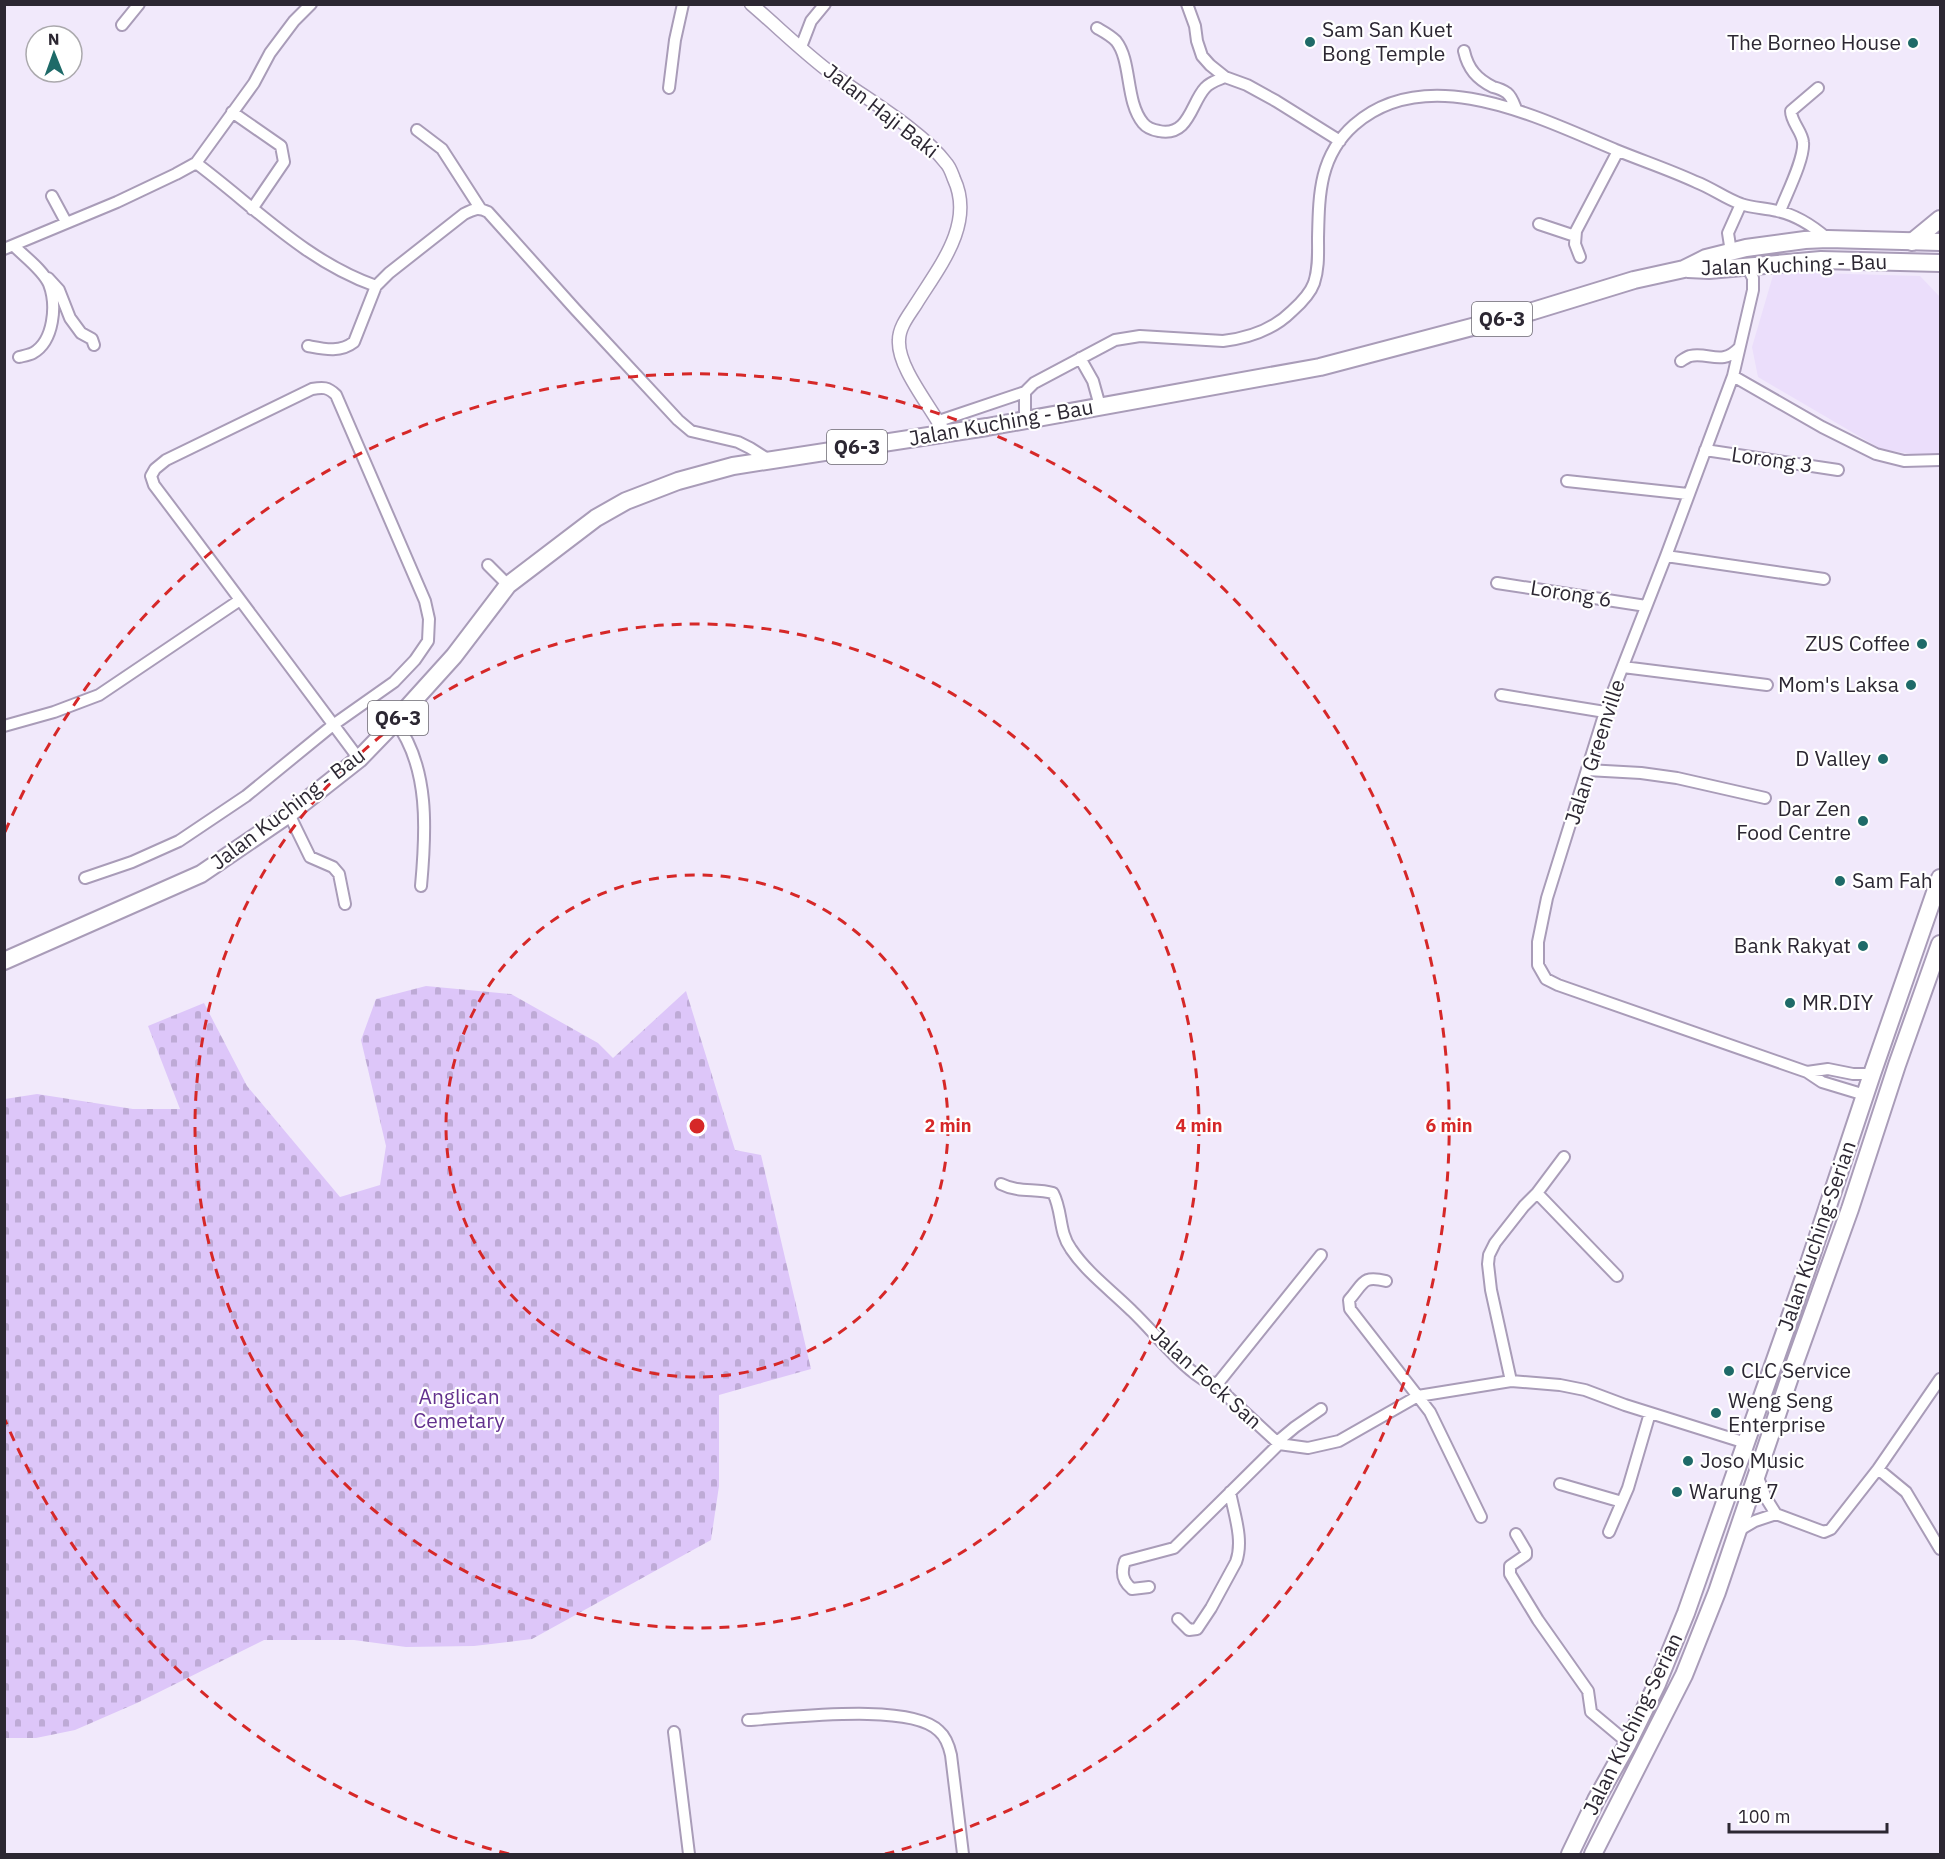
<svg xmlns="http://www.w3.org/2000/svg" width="1945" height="1859" font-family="'IBM Plex Sans',sans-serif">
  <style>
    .built { fill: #ebdefb }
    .cemetery { fill: url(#cemetery-stones) }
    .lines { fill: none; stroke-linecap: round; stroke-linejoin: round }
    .minor-casing { stroke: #a99cb8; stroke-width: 14 }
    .tertiary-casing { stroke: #a99cb8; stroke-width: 15 }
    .primary-casing { stroke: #a99cb8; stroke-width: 20 }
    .trunk-casing { stroke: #a99cb8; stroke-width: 20 }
    .minor { stroke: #fff; stroke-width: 10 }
    .tertiary { stroke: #fff; stroke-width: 12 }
    .primary { stroke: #fff; stroke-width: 16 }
    .trunk { stroke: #fff; stroke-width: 16 }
    .ring { fill: none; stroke: #d62828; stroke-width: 3; stroke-dasharray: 10 8 }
    .poi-dot { fill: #1e6a68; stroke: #fff; stroke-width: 2 }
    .labels { text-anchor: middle; stroke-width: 4.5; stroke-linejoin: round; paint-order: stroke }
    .shield { fill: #fff; stroke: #6b6870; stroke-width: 1.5 }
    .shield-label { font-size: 20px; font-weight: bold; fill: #2c2732 }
    .poi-label { font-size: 21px; fill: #2c2732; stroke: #fff; text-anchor: start }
    .street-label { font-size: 21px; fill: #2c2732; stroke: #fff }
    .park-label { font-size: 21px; fill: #63318e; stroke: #fff }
    .centre { fill: #d62828; stroke: #fff; stroke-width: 3 }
    .ring-label { font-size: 18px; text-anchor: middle; font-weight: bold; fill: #d62828; stroke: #fff; stroke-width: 4.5; stroke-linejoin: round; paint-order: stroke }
  </style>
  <defs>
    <pattern id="cemetery-stones" width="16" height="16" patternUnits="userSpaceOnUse" patternTransform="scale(1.5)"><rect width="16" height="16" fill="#ddc6f9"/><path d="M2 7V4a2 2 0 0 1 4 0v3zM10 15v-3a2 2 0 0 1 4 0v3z" fill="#beaad6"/></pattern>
  </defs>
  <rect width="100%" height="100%" fill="#f1e9fb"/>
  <!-- built -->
  <path class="built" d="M1774 272 1920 276 1940 297V454L1918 455 1881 449 1758 377 1752 347Z"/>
  <!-- cemetery -->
  <path class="cemetery" d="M426 986 511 994 598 1043 613 1058 686 991 735 1150 761 1155 811 1369 719 1395V1486L711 1540 532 1639 474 1646 406 1647 354 1640H264L137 1703 75 1730 36 1738H5V1099L37 1094 133 1109H180L148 1026 204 1003 247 1086 340 1197 380 1185 386 1146 361 1040 376 999Z"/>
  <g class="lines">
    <!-- minor casing -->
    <g class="minor-casing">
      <path id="minor" d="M1187 4 1195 26 1197 41 1202 56 1210 65 1225 77 1247 85 1276 101 1340 141
        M122 25 139 4
        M1097 28C1104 32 1110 35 1116 41 1132 61 1125 101 1143 123 1147 128 1153 130 1159 131 1189 137 1191 103 1205 88 1210 82 1218 80 1225 77
        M801 47 811 21 825 4
        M1464 51C1468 69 1477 79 1493 87 1497 88 1503 90 1507 93 1512 97 1514 104 1516 109
        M669 88 675 40 683 4
        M232 112 281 146 284 162 252 209
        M417 130 442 149 480 208
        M196 163C255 207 305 261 376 286
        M52 196 66 222
        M1780 211C1786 195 1805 158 1803 142 1802 131 1791 122 1791 111L1818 88
        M1539 224 1575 236
        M14 246C25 257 43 270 49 284 57 305 54 341 33 353 29 355 23 356 19 357
        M4 249 117 202 176 174 196 163 254 83 270 53 294 21 311 4
        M1731 252 1728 233 1741 204
        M1580 257 1575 244 1576 231 1618 151
        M1747 267 1753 278V290L1733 376 1666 556 1605 712 1547 898 1538 942V965L1546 979 1558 985 1807 1072 1822 1082 1865 1095
        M48 278 59 290 70 318 81 333 92 339 94 345
        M308 346C324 349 340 353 354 342L376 286 389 273 464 214C474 209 478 207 488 212L575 309 678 420 691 431 738 442 750 448 769 460
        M1080 358 1093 381 1100 406
        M1681 361C1684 359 1687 357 1690 356 1709 352 1722 366 1739 348
        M1733 376 1822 427 1876 454 1904 461 1940 460
        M939 421 1025 392
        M1025 421V392L1034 383 1115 340 1140 336 1223 341C1249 338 1273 330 1292 311 1301 303 1310 294 1314 283 1319 268 1318 253 1318 238 1319 195 1319 156 1354 125 1428 60 1541 119 1616 150 1643 161 1670 170 1696 182 1712 188 1726 199 1741 204 1752 208 1765 208 1777 211 1797 215 1813 226 1828 239
        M1705 450 1838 470
        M1567 481 1688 494
        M1666 556 1824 579
        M488 565 508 585
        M1497 583 1646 606
        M1623 667 1767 685
        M1501 695 1605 712
        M395 721C430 767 426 832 421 886
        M4 726 54 712 99 695 240 600
        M1587 770 1641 773 1677 778 1765 798
        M289 814 310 857 333 867 339 874 345 904
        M85 878 132 862 179 841 246 796 333 725 394 682 415 660 428 641 429 619 425 601 336 395C328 387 323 387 312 389L166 460 155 469 151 476 154 485C223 576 291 668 359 759
        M1807 1072 1828 1069 1853 1074H1872
        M1001 1184C1019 1193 1035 1188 1053 1193 1063 1212 1058 1231 1071 1249 1087 1273 1112 1291 1132 1311 1153 1331 1177 1362 1201 1378 1206 1382 1212 1383 1218 1383L1227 1396 1279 1444 1308 1448 1339 1441 1418 1396 1511 1381 1560 1385 1585 1390 1625 1405 1746 1443
        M1537 1193 1617 1276
        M1386 1281C1362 1275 1364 1283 1349 1300L1350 1309 1430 1412 1481 1517
        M1511 1381 1491 1290 1488 1264 1489 1255 1495 1243 1524 1206 1537 1193 1564 1157
        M1218 1383 1321 1255
        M1277 1442 1295 1427 1321 1409
        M1878 1469 1906 1492 1940 1549
        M1757 1475 1766 1498 1776 1514 1824 1532 1831 1529 1878 1469 1940 1379
        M1560 1484 1622 1502
        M1738 1531 1755 1521 1776 1514
        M1609 1532 1628 1488 1650 1413
        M1516 1534 1526 1551V1555L1510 1566V1574L1538 1620 1588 1691 1591 1712 1628 1743
        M1149 1587 1132 1589C1122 1581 1121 1572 1125 1561L1174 1548 1279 1444
        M1178 1619 1189 1630 1197 1629 1211 1608 1236 1562C1244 1540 1234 1514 1230 1492
        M748 1720C789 1718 911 1702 939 1731 946 1737 949 1746 951 1755L963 1854
        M674 1732 689 1854"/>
    </g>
    <!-- tertiary casing -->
    <g class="tertiary-casing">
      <path id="tertiary" d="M751 4C778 27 803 52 831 73 866 99 920 129 946 163 950 167 952 174 954 179 975 224 939 267 916 304 909 315 899 327 899 340 897 368 933 409 945 434"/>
    </g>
    <!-- primary casing -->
    <g class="primary-casing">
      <path id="primary" d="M1688 269 1709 270 1821 260 1940 263
        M4 961 201 874 289 814 359 759 388 729 454 656 508 585 596 518 626 501 678 481 733 466 987 427 1320 367 1533 311 1634 280 1684 269 1706 258 1746 248 1805 240 1828 239 1940 242"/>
    </g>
    <!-- trunk casing -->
    <g class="trunk-casing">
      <path id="trunk" d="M1912 242 1940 219
        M1570 1854 1596 1800 1628 1743 1657 1684 1686 1613 1807 1269 1872 1074 1940 878
        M1593 1854 1684 1675 1717 1592 1793 1368 1850 1209 1897 1065 1940 944"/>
    </g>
    <!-- minor -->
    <use href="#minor" class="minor"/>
    <!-- tertiary -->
    <use href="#tertiary" class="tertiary"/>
    <!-- primary -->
    <use href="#primary" class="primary"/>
    <!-- trunk -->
    <use href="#trunk" class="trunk"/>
  </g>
  <!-- distance rings -->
  <g class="ring">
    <circle cx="697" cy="1126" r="251"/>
    <circle cx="697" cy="1126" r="502"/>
    <path d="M509 1854A752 752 0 0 1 5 1420M5 832A752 752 0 1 1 885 1854"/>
  </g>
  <!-- markers -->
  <g class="poi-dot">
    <circle cx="1310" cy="42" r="6"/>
    <circle cx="1913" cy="43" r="6"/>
    <circle cx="1922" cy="644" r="6"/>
    <circle cx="1911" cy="685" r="6"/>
    <circle cx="1883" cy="759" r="6"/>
    <circle cx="1863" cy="821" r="6"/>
    <circle cx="1840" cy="881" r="6"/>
    <circle cx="1863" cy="946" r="6"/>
    <circle cx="1790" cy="1003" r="6"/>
    <circle cx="1729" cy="1371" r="6"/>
    <circle cx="1716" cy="1413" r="6"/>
    <circle cx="1688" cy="1461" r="6"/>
    <circle cx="1677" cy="1492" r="6"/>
  </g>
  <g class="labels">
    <!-- shield labels -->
    <g class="shield">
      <rect x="1472" y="302" width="60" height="34" rx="4.5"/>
      <rect x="827" y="430" width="60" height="34" rx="4.5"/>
      <rect x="368" y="701" width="60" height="34" rx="4.5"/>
    </g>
    <g class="shield-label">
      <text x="1502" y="326">Q6-3</text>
      <text x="857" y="454">Q6-3</text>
      <text x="398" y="725">Q6-3</text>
    </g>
    <!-- poi labels -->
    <g class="poi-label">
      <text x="1322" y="37">Sam San Kuet<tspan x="1322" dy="24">Bong Temple</tspan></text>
      <text x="1901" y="50" text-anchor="end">The Borneo House</text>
      <text x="1910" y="651" text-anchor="end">ZUS Coffee</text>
      <text x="1899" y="692" text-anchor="end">Mom's Laksa</text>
      <text x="1871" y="766" text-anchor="end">D Valley</text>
      <text x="1851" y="816" text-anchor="end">Dar Zen<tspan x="1851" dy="24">Food Centre</tspan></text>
      <text x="1852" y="888">Sam Fah</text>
      <text x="1851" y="953" text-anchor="end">Bank Rakyat</text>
      <text x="1802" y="1010">MR.DIY</text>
      <text x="1741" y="1378">CLC Service</text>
      <text x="1728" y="1408">Weng Seng<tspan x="1728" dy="24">Enterprise</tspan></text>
      <text x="1700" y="1468">Joso Music</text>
      <text x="1689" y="1499">Warung 7</text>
    </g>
    <!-- street labels -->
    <g class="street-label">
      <text transform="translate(881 111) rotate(38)" y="7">Jalan Haji Baki</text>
      <text transform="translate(1794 265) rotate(-2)" y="7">Jalan Kuching - Bau</text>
      <text transform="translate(1001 423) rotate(-10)" y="7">Jalan Kuching - Bau</text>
      <text transform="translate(1772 460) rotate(8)" y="7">Lorong 3</text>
      <text transform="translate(1571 594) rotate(9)" y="7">Lorong 6</text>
      <text transform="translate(1595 752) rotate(-72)" y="7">Jalan Greenville</text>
      <text transform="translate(288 809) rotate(-37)" y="7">Jalan Kuching - Bau</text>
      <text transform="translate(1817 1236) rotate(-71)" y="7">Jalan Kuching-Serian</text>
      <text transform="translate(1206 1378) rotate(42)" y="7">Jalan Fock San</text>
      <text transform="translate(1633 1724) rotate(-64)" y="7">Jalan Kuching-Serian</text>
    </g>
    <!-- park labels -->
    <g class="park-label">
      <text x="459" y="1404">Anglican<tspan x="459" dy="24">Cemetary</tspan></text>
    </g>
  </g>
  <circle cx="697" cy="1126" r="9" class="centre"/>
  <g class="ring-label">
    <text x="948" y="1132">2 min</text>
    <text x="1199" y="1132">4 min</text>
    <text x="1449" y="1132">6 min</text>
  </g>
  <!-- border -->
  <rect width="1945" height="1859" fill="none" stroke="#2c2732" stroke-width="12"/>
  <!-- north arrow -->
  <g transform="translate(54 54) rotate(359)"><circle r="28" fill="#ffffff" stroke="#aba9ad" stroke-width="1.5"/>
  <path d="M0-4.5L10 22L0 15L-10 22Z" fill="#1e6a68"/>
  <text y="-9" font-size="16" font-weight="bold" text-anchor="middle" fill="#2c2732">N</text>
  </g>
  <!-- scale -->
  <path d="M1729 1823v9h158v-9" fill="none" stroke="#2c2732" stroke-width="3"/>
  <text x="1738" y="1823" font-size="18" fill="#2c2732" stroke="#ffffff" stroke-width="4.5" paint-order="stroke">100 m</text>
</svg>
